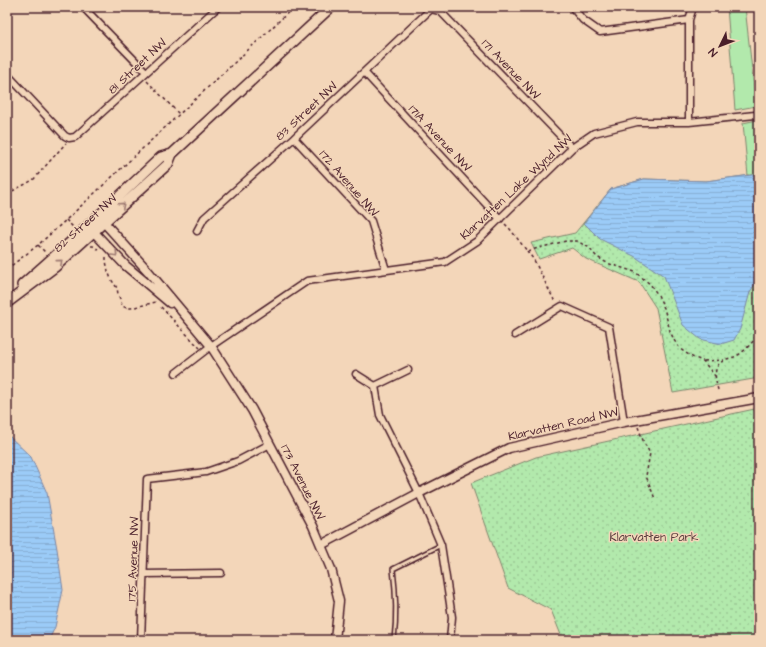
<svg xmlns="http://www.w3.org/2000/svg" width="766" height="647" font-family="'Architects Daughter',sans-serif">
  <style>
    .grass { fill: #b2e9ac; stroke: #7e846c }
    .park { fill: url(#park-dots); stroke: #7e846c }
    .water { fill: url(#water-rules); stroke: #7b86a5 }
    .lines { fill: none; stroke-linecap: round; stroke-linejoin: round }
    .service-casing { stroke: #4a1f2b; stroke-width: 6 }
    .minor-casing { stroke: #4a1f2b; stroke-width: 9 }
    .tertiary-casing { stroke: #4a1f2b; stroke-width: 11 }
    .secondary-casing { stroke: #4a1f2b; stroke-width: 12 }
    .path { stroke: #4a1f2b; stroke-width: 1.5; stroke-dasharray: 3 3; stroke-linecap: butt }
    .service { stroke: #f3d6b9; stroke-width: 3 }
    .minor { stroke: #f3d6b9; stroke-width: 6 }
    .tertiary { stroke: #f3d6b9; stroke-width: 8 }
    .secondary { stroke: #f3d6b9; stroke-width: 9 }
    .oneway { stroke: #9e7a72 }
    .labels { text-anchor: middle; stroke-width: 3; stroke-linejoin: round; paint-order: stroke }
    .street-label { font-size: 12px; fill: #4a1f2b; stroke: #f3d6b9 }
    .park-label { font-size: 12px; fill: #5a3d3e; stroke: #f3d6b9 }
  </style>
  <defs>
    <pattern id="park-dots" width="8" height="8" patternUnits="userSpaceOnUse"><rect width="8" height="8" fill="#b2e9ac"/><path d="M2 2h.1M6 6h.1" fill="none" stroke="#9bc794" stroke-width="1.8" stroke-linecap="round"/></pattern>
    <pattern id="water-rules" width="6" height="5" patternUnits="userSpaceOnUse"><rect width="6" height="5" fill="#9bcbf7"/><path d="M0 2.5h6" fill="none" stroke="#87aed4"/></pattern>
  </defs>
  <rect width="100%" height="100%" fill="#f3d6b9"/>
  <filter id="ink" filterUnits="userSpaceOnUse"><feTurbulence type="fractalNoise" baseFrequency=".025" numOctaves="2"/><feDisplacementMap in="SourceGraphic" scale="8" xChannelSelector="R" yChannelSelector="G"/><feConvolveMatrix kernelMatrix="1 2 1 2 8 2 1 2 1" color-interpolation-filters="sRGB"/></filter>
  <g filter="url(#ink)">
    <!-- grass -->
    <path class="grass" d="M727 7H745L756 106 735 110Z
      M757 120 759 132V174L748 176 743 123Z"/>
    <!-- park -->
    <path class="park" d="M759 174V378L673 393 656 308 639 282 586 259 572 248 539 259 531 243 575 233 611 189 644 179 706 181Z
      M759 408V640H563L551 610 508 588 471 483 536 457Z"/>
    <!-- water -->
    <path class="water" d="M759 174V278L750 292 740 329 734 340 721 344 700 339 683 325 664 276 634 256 600 239 584 223 611 189 644 179 706 181Z
      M7 434 31 457 47 493 57 549 63 590 55 627 49 640H7Z"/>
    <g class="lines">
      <!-- service casing -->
      <g class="service-casing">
        <path id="service" d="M394 640C397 616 396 593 393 569L441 545"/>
      </g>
      <!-- minor casing -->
      <g class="minor-casing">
        <path id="minor" d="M83 7 146 72
          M572 7 583 20 600 32 689 20
          M364 72 500 219
          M7 74 65 136 69 138 75 137 218 7
          M689 122V20L693 7
          M294 138 371 221 386 270
          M197 231 204 218 294 138 431 9 440 11 572 148
          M515 335 562 306 609 327 624 422
          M176 373 211 346 307 281 445 262 477 241 572 148 594 133 637 122H689L755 115 759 114
          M356 374 375 386 408 370
          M375 386 380 415 419 493 441 545 452 617 450 640
          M144 574 221 573
          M141 640 147 479 206 472 238 461 270 444"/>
      </g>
      <!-- tertiary casing -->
      <g class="tertiary-casing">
        <path id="tertiary" d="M100 218 148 271 211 346 252 410 313 526 331 569 339 601 335 640
          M90 228 126 266 170 303
          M321 545 419 493 509 448 624 422 759 398"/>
      </g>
      <!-- secondary casing -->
      <g class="secondary-casing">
        <path id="secondary" d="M22 285 75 238 161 157 172 154
          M7 303 55 267 67 256 168 164 172 154 331 7"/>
      </g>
      <!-- path -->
      <path class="path" d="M147 81 179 114
        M7 194 33 180 66 143
        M66 220 75 229
        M505 224 510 229 527 251 566 241H577L588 247 597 257 607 263 635 272 650 284 658 295 664 308 670 331 674 340 680 349 692 357 703 361 715 376
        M38 245 46 253
        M91 246H93L98 249
        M527 251 534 260 555 302
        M106 257V261L108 271 111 279 117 288 118 294 121 301 122 306 127 308H131L156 302
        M7 269 38 245 66 220 294 7
        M161 307 194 342 200 348
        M704 361 724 360
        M718 390C715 379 712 365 725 360 728 358 731 358 734 357 742 354 753 343 757 335 758 333 758 329 759 326
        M638 427 644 443 650 453 646 476 655 499"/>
      <!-- service -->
      <use href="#service" class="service"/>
      <!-- minor -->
      <use href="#minor" class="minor"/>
      <!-- tertiary -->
      <use href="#tertiary" class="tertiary"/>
      <!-- secondary -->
      <use href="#secondary" class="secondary"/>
    </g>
    <!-- one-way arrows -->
    <defs><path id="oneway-chevron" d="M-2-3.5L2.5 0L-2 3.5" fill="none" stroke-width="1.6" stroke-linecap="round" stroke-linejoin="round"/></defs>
    <g class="oneway">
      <use href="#oneway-chevron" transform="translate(122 205) rotate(-42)"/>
      <use href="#oneway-chevron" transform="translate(115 254) rotate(47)"/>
      <use href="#oneway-chevron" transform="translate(60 262) rotate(-41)"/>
    </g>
  </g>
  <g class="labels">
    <!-- street labels -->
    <g class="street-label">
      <text transform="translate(137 66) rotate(-43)" y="4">81 Street NW</text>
      <text transform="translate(511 69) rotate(46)" y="4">171 Avenue NW</text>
      <text transform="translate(306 111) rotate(-43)" y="4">83 Street NW</text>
      <text transform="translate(440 138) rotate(47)" y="4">171A Avenue NW</text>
      <text transform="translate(349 183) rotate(49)" y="4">172 Avenue NW</text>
      <text transform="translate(516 187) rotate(-43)" y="4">Klarvatten Lake Wynd NW</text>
      <text transform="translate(85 223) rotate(-42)" y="4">82 Street NW</text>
      <text transform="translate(563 424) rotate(-13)" y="4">Klarvatten Road NW</text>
      <text transform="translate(303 482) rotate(63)" y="4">173 Avenue NW</text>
      <text transform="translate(133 559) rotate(-88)" y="4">175 Avenue NW</text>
    </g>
    <!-- park labels -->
    <g class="park-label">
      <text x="654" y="541">Klarvatten Park</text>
    </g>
  </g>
  <!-- margin -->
  <rect width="766" height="647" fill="none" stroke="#f3d6b9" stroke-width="24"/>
  <rect x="12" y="12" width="742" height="623" fill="none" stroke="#4a1f2b" stroke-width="1.5" filter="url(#ink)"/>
  <!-- north arrow -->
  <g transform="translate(720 46) rotate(227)" stroke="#f3d6b9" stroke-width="3" paint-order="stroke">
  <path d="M0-3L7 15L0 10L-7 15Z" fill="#4a1f2b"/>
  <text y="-6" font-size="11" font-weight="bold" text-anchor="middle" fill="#4a1f2b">N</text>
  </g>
</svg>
